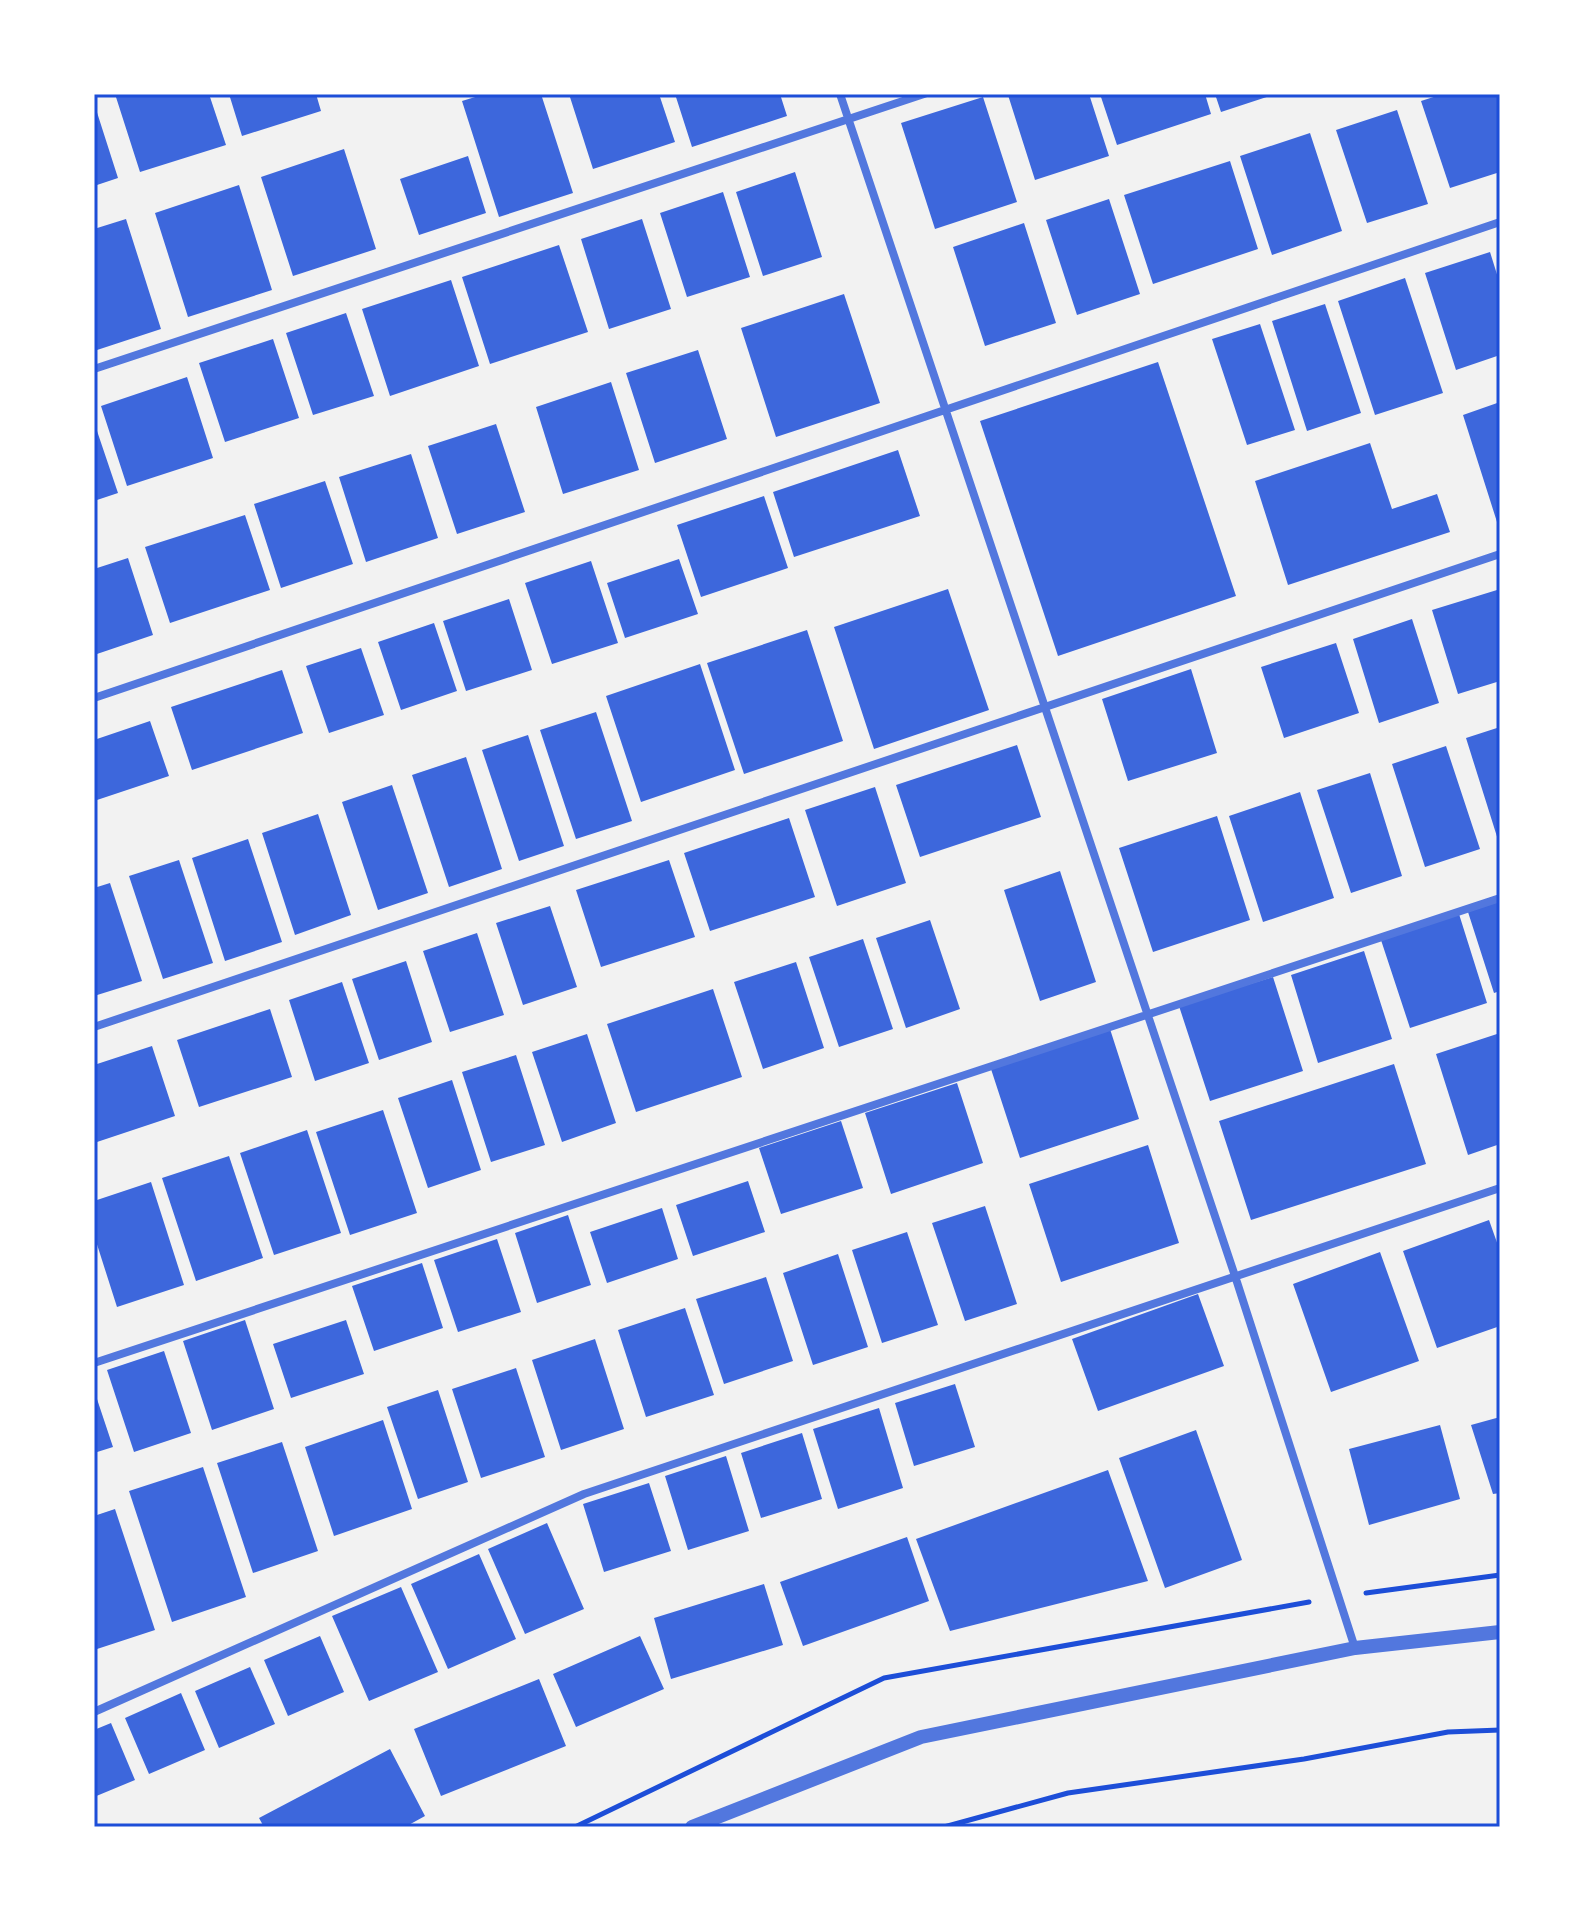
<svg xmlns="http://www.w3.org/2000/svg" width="1594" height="1921" font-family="'PT Serif',serif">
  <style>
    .building { fill: #3d67dc }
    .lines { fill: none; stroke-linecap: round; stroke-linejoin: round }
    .path { stroke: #1d4ed8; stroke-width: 5 }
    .minor { stroke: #5277de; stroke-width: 8 }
    .tertiary { stroke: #5277de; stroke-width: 14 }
    .neatline { fill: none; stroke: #1d4ed8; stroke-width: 3 }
  </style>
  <rect width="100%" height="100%" fill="#f2f2f2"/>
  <!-- building -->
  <path class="building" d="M115 94H209L226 145 140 172Z
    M229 94H316L321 111 242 136Z
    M485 94H541L573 193 499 217 462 101Z
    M569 94H659L675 142 593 169Z
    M675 94H780L787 116 692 147Z
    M1089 94 1109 156 1035 180 1008 95Z
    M1100 94H1205L1211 114 1117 145Z
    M1215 94H1273V95L1221 112Z
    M1443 94H1497L1500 104V172L1450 188 1421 101Z
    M983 97 1017 202 935 229 901 123Z
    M94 103 118 178 94 186Z
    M1397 110 1428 204 1367 223 1336 130Z
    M1310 133 1342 231 1272 255 1240 156Z
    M344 149 376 249 293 276 261 177Z
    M468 156 486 213 419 235 400 179Z
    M1230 161 1258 249 1153 284 1124 195Z
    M795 172 822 257 763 276 736 192Z
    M239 185 272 290 188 317 155 213Z
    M723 192 750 277 687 297 660 213Z
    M1109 199 1140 294 1077 315 1046 220Z
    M126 219 161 329 94 351V229Z
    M642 219 671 309 609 329 581 239Z
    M1024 223 1056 323 985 346 953 247Z
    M559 245 588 332 490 364 462 277Z
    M1490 252 1500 284V355L1456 370 1425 273Z
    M1405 278 1443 393 1375 415 1338 301Z
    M451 280 479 366 390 396 362 309Z
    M844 294 880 403 776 437 741 328Z
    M1325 304 1361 413 1307 431 1272 321Z
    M346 313 374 396 313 415 286 333Z
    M1260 324 1295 430 1247 445 1212 339Z
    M273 339 299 418 225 442 199 363Z
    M698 350 727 439 655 463 626 373Z
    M1158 362 1236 596 1058 656 980 421Z
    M187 377 213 458 127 486 101 406Z
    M611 382 639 470 563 494 536 407Z
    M1500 402V521L1497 522 1463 415Z
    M94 422 118 493 94 501Z
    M496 424 525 512 457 534 428 446Z
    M1370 443 1392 509 1437 494 1450 532 1288 585 1255 481Z
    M898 450 920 516 794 557 773 492Z
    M411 454 438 538 366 562 339 477Z
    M325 481 353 564 281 588 254 504Z
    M764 496 788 568 701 597 677 525Z
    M245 515 270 590 170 623 145 547Z
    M128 558 153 635 94 655V569Z
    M679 559 698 614 625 638 607 583Z
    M591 561 618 643 552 664 525 583Z
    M948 589 989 710 874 749 834 627Z
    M1497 590 1500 681 1458 694 1432 610Z
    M509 599 532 670 466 691 443 621Z
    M1412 619 1439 703 1379 723 1353 639Z
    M434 623 457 691 401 710 378 642Z
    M807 630 843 741 744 774 707 663Z
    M1336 643 1359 713 1284 738 1261 667Z
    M361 648 384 715 329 733 306 666Z
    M700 664 735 770 641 802 606 696Z
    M1191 669 1217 753 1128 781 1102 699Z
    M282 670 303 733 192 770 171 707Z
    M596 712 632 821 576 839 540 730Z
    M150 721 169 776 94 801V740Z
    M1500 727V843H1499L1466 738Z
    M528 735 564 846 519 861 482 750Z
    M1017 745 1041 817 920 857 896 785Z
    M1446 746 1480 849 1425 867 1392 764Z
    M466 757 502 869 449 887 412 775Z
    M1370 773 1402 876 1351 893 1317 790Z
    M392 785 428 893 378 910 342 802Z
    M875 787 906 883 837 906 805 810Z
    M1300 792 1334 898 1263 922 1229 816Z
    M318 814 351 915 295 935 262 833Z
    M1217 816 1250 920 1153 952 1119 848Z
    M789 818 815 897 710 931 684 853Z
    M248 839 282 942 225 961 192 858Z
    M179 860 213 963 163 979 129 876Z
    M669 860 695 937 601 967 576 890Z
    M1060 871 1096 982 1040 1001 1004 890Z
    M110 883 142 981 94 996V888Z
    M1500 901V991L1494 993 1468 912Z
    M550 906 577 987 523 1005 496 923Z
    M1459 914 1487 1003 1410 1028 1381 940Z
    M930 920 960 1009 906 1028 876 938Z
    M477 933 504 1015 450 1032 423 951Z
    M863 939 893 1029 839 1047 809 957Z
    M1364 951 1392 1039 1318 1063 1291 975Z
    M406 961 432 1042 379 1060 352 979Z
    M796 962 824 1048 763 1069 734 982Z
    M1273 977 1303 1071 1210 1101 1179 1006Z
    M342 982 369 1063 315 1081 289 1000Z
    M713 989 742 1077 636 1112 607 1024Z
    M270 1009 292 1077 199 1107 177 1040Z
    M1110 1029 1139 1119 1020 1158 991 1069Z
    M1500 1033V1144L1468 1155 1436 1054Z
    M587 1034 616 1123 562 1142 532 1052Z
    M152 1046 175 1116 94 1143V1065Z
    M516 1055 545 1145 491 1162 462 1072Z
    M1394 1064 1426 1164 1251 1220 1219 1121Z
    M452 1080 481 1170 428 1188 398 1098Z
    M957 1083 983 1163 891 1194 865 1113Z
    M383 1110 417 1213 350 1235 316 1132Z
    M841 1121 863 1188 781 1214 759 1148Z
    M307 1130 341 1233 274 1255 240 1153Z
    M1148 1145 1179 1243 1061 1282 1029 1184Z
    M229 1156 263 1258 196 1281 162 1178Z
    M748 1181 765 1232 693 1256 676 1205Z
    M151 1182 184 1285 117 1307 94 1235V1201Z
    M985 1206 1017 1304 965 1321 932 1223Z
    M662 1208 678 1259 607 1283 590 1232Z
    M568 1215 591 1285 537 1303 515 1233Z
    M1489 1220 1500 1251V1326L1437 1348 1403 1251Z
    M907 1232 938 1325 882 1343 852 1250Z
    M497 1239 521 1312 458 1332 434 1260Z
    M1380 1252 1419 1361 1331 1392 1293 1284Z
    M838 1254 868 1347 813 1365 783 1273Z
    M422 1263 443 1328 374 1351 352 1286Z
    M766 1277 793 1361 724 1384 696 1299Z
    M1198 1294 1224 1366 1098 1411 1072 1339Z
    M685 1308 714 1395 646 1417 618 1330Z
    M245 1320 274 1409 212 1430 183 1341Z
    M346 1320 364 1374 291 1398 273 1344Z
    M595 1339 624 1429 561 1450 532 1360Z
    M164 1351 191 1433 134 1452 107 1370Z
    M516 1368 545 1457 481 1478 452 1389Z
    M955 1384 975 1447 914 1466 895 1403Z
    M94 1390 113 1447 94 1453Z
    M438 1390 468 1482 418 1499 387 1407Z
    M879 1408 903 1488 838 1509 813 1429Z
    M1500 1417V1493L1493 1494 1471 1425Z
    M383 1420 412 1509 334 1536 305 1447Z
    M1440 1425 1460 1499 1369 1525 1349 1449Z
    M1196 1430 1242 1560 1165 1588 1119 1458Z
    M802 1433 822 1499 761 1518 741 1453Z
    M282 1442 318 1551 253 1573 217 1463Z
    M726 1456 749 1531 688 1550 665 1476Z
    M203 1467 246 1597 172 1622 129 1491Z
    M1108 1470 1148 1581 950 1631 916 1539Z
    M649 1483 671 1551 604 1572 583 1504Z
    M115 1509 155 1630 94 1650V1516Z
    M547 1523 584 1609 525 1634 488 1549Z
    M907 1537 929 1601 803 1646 780 1582Z
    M479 1554 516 1639 448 1669 411 1584Z
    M764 1584 783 1645 671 1679 654 1618Z
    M401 1587 438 1672 369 1701 332 1616Z
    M320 1636 344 1692 288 1716 264 1660Z
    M640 1636 664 1689 576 1727 553 1674Z
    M250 1667 275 1724 219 1748 195 1691Z
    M539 1679 566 1746 441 1796 414 1729Z
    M181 1693 205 1750 149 1774 125 1718Z
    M111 1723 135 1780 94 1797V1730Z
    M390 1749 425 1816 405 1827H264L259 1818Z"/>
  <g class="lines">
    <!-- path -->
    <path class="path" d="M1366 1593 1500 1575
      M575 1827 884 1678 1309 1602
      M944 1827 1068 1793 1304 1759 1448 1732 1500 1730"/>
    <!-- minor -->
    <path class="minor" d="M840 94 1236 1279 1355 1648
      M94 369 924 94
      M94 698 1500 222
      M94 1027 1500 554
      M94 1363 1500 898
      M94 1712 584 1494 1500 1188"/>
    <!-- tertiary -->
    <path class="tertiary" d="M692 1827 921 1737 1355 1648 1500 1632"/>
  </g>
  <!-- border -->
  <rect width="1594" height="1921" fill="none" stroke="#ffffff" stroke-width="192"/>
  <rect x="96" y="96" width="1402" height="1729" class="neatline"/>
</svg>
